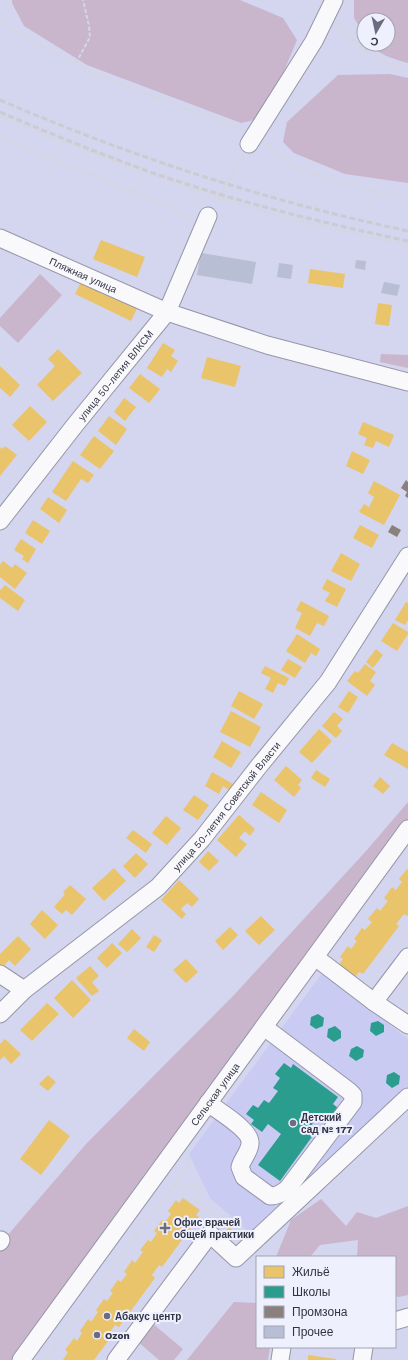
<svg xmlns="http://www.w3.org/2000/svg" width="408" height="1360" font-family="'Work Sans',sans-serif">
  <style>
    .built { fill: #c9cbf2 }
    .green { fill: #c9b6cc }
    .homes { fill: #e9c46a }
    .schools { fill: #2a9d8f }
    .industry { fill: #8a817c }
    .building { fill: #b8bed4 }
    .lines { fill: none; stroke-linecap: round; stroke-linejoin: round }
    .minor-casing { stroke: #9596a8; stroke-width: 19 }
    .path { stroke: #d6d6dd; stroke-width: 2; stroke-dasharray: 4 2; stroke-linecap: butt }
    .minor { stroke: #f9f9fc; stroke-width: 17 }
    .rail { stroke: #cbcbd2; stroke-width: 3; stroke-dasharray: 6 3; stroke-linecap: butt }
    .poi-dot { fill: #6b6c80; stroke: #eff0fd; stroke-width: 1.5 }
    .labels { text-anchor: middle; stroke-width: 4; stroke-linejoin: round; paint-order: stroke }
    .street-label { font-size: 10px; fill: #323344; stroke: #eff0fd }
    .poi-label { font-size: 10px; font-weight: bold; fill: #323344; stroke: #eff0fd; text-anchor: start }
  </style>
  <rect width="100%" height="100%" fill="#d4d5ee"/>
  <!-- built -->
  <path class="built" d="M323 972 408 1039V1091L252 1235 210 1198 189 1154Z"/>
  <!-- green -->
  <path class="green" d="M12 0H240L283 18 297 40 279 83 254 120 241 123 87 65 24 26 12 3Z
    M354 0H408V63C397 60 376 54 370 44H388V20H364V34L354 18Z
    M390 74 408 78V183L345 174 294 153 283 142 287 122 338 75Z
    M40 274 62 295 18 343 0 326V318Z
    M381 354 408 355V368L380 362Z
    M408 802V827L14 1360H0V1244L86 1144 234 995 367 850Z
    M321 1199 346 1226 357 1212 376 1218 408 1206V1295L399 1297 395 1296V1257H357L358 1240 320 1245 310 1257H276L291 1220Z
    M234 1302 257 1303V1347H270L268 1360H187Z
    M152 1323 183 1349 174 1360H159L137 1341Z"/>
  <!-- homes -->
  <path class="homes" d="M101 240 145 257 137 277 93 259Z
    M310 269 345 274 343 288 308 283Z
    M82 280 138 306 131 321 75 294Z
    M378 303 392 305 389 326 375 324Z
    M163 343 175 350 171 356 178 361 171 372 167 369 162 377 147 368Z
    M58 349 82 373 53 401 37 385 55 366 48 359Z
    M207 357 241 366 235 387 201 378Z
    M0 366 20 385 10 397 0 388Z
    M140 374 160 389 149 403 129 388Z
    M124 398 136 407 125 421 114 412Z
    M30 406 47 422 29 441 12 425Z
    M109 416 127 429 116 445 98 431Z
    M363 422 394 435 389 447 376 441 373 448 364 445 367 438 358 434Z
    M94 436 114 451 100 469 80 455Z
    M5 446 17 455 0 476V447L2 449Z
    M352 451 370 460 363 474 346 466Z
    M73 461 94 475 88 483 81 479 66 501 52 492Z
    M374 481 400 495 384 525 359 512 364 504 369 507 374 497 368 493Z
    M48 497 67 510 59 523 40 509Z
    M33 520 50 531 42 544 25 533Z
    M360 525 379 535 372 548 353 538Z
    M21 539 36 549 28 563 22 559 24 556 14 550Z
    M341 553 360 564 351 581 331 571Z
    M3 561 12 568 15 564 27 573 15 589 0 577V565Z
    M327 579 346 589 337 607 325 601 330 593 322 589Z
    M5 585 25 600 18 611 0 598V589L1 590Z
    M301 601 329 616 324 626 317 623 310 636 295 628 302 613 296 610Z
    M406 602 408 603V620L405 625 395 620Z
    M393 623 408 632V634L397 651 381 641Z
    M297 634 320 649 316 656 311 653 305 663 286 651Z
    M376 649 383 655 373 668 366 662Z
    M288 659 302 667 295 678 281 670Z
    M365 664 376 672 370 681 375 685 367 696 347 681 355 671 358 673Z
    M265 666 289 678 285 686 278 683 273 693 265 689 271 678 261 673Z
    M239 691 263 704 254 719 231 706Z
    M349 691 358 697 348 713 338 707Z
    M231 711 261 727 250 747 220 732Z
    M334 712 343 719 337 726 342 731 336 738 322 726Z
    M319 729 332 741 312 763 299 752Z
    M222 741 241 752 231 768 213 757Z
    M392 743 408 752V769L384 755Z
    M286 766 302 780 298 785 301 788 294 797 274 780Z
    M316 770 330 779 325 787 311 778Z
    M212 772 233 784 229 790 223 786 219 794 205 786Z
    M380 777 390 786 383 794 373 786Z
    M261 792 287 810 279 823 252 805Z
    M194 795 209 805 198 820 183 810Z
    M239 815 255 829 250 836 245 831 239 838 247 844 236 857 217 840Z
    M166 816 181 828 167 845 152 833Z
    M133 830 152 844 146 853 126 838Z
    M208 851 219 861 209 871 199 862Z
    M136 853 148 864 135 878 123 866Z
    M114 868 126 881 104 901 92 888Z
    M407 869 408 870V915L407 916 404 914 396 924 399 926 363 974 359 972 355 977 339 965 343 959 340 957 348 946 351 949 357 941 354 939 362 928 365 930 372 922 368 919 377 908 380 911 388 901 384 898 392 887 396 890 402 882 399 879Z
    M179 880 199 899 192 907 187 903 181 909 186 914 182 919 161 900Z
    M70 885 86 899 72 915 66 910 62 914 54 907 65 894 63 892Z
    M42 910 58 925 45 939 30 924Z
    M261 916 275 930 259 945 245 931Z
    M230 927 238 935 223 950 215 941Z
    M132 929 141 938 127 952 118 944Z
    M154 935 162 940 154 952 146 947Z
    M18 936 31 949 15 966 9 960 1 969 0 968V954Z
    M112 943 122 953 107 968 97 958Z
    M186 959 198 972 186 983 173 970Z
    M90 966 99 976 92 982 99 991 92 996 76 978Z
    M72 980 91 1000 73 1018 54 998Z
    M47 1003 59 1014 32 1041 20 1030Z
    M134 1029 150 1042 144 1051 127 1038Z
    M5 1039 21 1054 11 1064 4 1056 0 1060V1044Z
    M48 1075 56 1082 48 1091 39 1084Z
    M49 1120 70 1136 41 1175 20 1159Z
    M183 1198 200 1210 196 1215 199 1217 162 1267 159 1265 152 1275 155 1278 119 1327 115 1325 108 1335 111 1337 94 1360H63L68 1352 65 1350 74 1338 77 1341 82 1333 80 1331 88 1319 91 1322 98 1312 96 1310 104 1299 107 1301 113 1293 110 1291 118 1280 121 1282 127 1274 124 1272 132 1260 135 1263 143 1252 140 1250 148 1240 151 1242 157 1233 154 1231 162 1220 165 1222 171 1214 168 1211 176 1200 179 1203Z
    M229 1227 236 1233 229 1241 223 1235Z
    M308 1355 336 1359V1360H308Z"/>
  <!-- schools -->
  <path class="schools" d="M318 1014 324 1018 323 1026 316 1029 310 1025 311 1017Z
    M378 1021 384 1025V1032L376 1036 370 1031 371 1023Z
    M335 1026 341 1031V1038L334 1042 327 1037 328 1029Z
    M357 1046 364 1050 363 1057 356 1061 349 1056 351 1049Z
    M284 1063 291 1068 293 1064 338 1097 333 1104 338 1108 329 1120 320 1113 308 1130 314 1134 280 1181 258 1165 281 1134 268 1124 262 1132 251 1124 254 1120 246 1114 253 1105 258 1108 264 1100 269 1103 278 1091 273 1088 280 1078 275 1074Z
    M394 1072 400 1076 399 1084 392 1088 386 1083 387 1075Z"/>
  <!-- industry -->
  <path class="industry" d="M406 480 408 482V498L405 496 407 492 401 488Z
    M392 525 401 530 397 537 388 532Z"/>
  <!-- building -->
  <path class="building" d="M201 253 256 262 252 284 197 275Z
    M356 260 366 261 365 270 355 268Z
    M279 263 293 265 291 279 277 277Z
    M384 282 400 285 397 296 381 293Z"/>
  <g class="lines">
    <!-- minor casing -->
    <g class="minor-casing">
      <g id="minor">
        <path d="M249 144 314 41 334 0"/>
        <path id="s1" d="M0 238 167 312 267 345 408 382"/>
        <path id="s2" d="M0 521 75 425 167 312 208 216"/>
        <path d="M315 957 374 1002 408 1025"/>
        <path d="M0 974 24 990"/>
        <path d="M374 1002 408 957"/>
        <path id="s3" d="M0 1014 24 990 158 887 202 839 259 766 328 682 408 556"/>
        <path d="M208 1103C218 1111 252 1130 250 1144 249 1153 242 1159 240 1167L244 1177 270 1196C278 1196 282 1193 288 1188L353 1102V1095L349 1091 264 1027"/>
        <path d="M0 1242 1 1240"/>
        <path d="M395 1321 408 1317"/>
        <path id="s4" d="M21 1360 408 829"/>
        <path d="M116 1360 210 1234 236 1258 408 1097"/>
        <path d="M280 1360 282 1347"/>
        <path d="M362 1360 364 1347"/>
      </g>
    </g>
    <!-- path -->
    <path class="path" d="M0 20 29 40 99 76 242 129
      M337 26 374 57 390 64 408 69
      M76 63 90 37 89 26 83 0
      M0 116C78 148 156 178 237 203 292 221 351 232 408 245
      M0 137 173 208 190 220
      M266 143 275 152 300 169 342 183 408 199
      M215 204 243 155
      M382 949 390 954
      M389 956 408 929
      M174 1186 186 1188 195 1184 201 1187 195 1200 208 1211 209 1219
      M45 1360 189 1165 188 1155"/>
    <!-- minor -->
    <use href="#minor" class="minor"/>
    <!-- rail -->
    <path class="rail" d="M0 100C132 157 267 201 408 231
      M0 112C51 134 103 155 156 174 238 202 323 223 408 241"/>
  </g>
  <!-- markers -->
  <g class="poi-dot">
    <circle cx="293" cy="1123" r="4"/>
    <path d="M163 1222h4v4h4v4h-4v4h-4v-4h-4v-4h4z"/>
    <circle cx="107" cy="1316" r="4"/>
    <circle cx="97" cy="1335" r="4"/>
  </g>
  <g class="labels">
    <!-- street labels -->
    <g class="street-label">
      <text dy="4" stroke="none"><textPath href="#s1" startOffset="91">Пляжная улица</textPath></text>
      <text dy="4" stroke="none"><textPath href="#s2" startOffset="186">улица 50-летия ВЛКСМ</textPath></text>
      <text dy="4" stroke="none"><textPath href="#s3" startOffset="309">улица 50-летия Советской Власти</textPath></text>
      <text dy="4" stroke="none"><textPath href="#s4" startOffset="329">Сельская улица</textPath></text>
    </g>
    <!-- poi labels -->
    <g class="poi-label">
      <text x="301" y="1121">Детский<tspan x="301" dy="12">сад № 177</tspan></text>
      <text x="174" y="1226">Офис врачей<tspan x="174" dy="12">общей практики</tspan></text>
      <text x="115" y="1320">Абакус центр</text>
      <text x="105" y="1339">Ozon</text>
    </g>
  </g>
  <!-- legend -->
  <rect x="256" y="1256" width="140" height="92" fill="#eff0fd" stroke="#a3a4b3"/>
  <rect x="264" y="1266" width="20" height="12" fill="#e9c46a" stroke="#a3a4b3"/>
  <text x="292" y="1276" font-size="12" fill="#323344">Жильё</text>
  <rect x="264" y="1286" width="20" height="12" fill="#2a9d8f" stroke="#a3a4b3"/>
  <text x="292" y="1296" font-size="12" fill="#323344">Школы</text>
  <rect x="264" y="1306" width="20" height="12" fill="#8a817c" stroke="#a3a4b3"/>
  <text x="292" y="1316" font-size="12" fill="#323344">Промзона</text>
  <rect x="264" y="1326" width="20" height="12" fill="#b8bed4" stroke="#a3a4b3"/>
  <text x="292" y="1336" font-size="12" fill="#323344">Прочее</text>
  <!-- north arrow -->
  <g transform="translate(376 32) rotate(189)"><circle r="19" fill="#eff0fd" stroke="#a3a4b3"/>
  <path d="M0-3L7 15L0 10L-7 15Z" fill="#6b6c80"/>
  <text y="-6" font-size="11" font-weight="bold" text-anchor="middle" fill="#323344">С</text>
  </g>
</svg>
